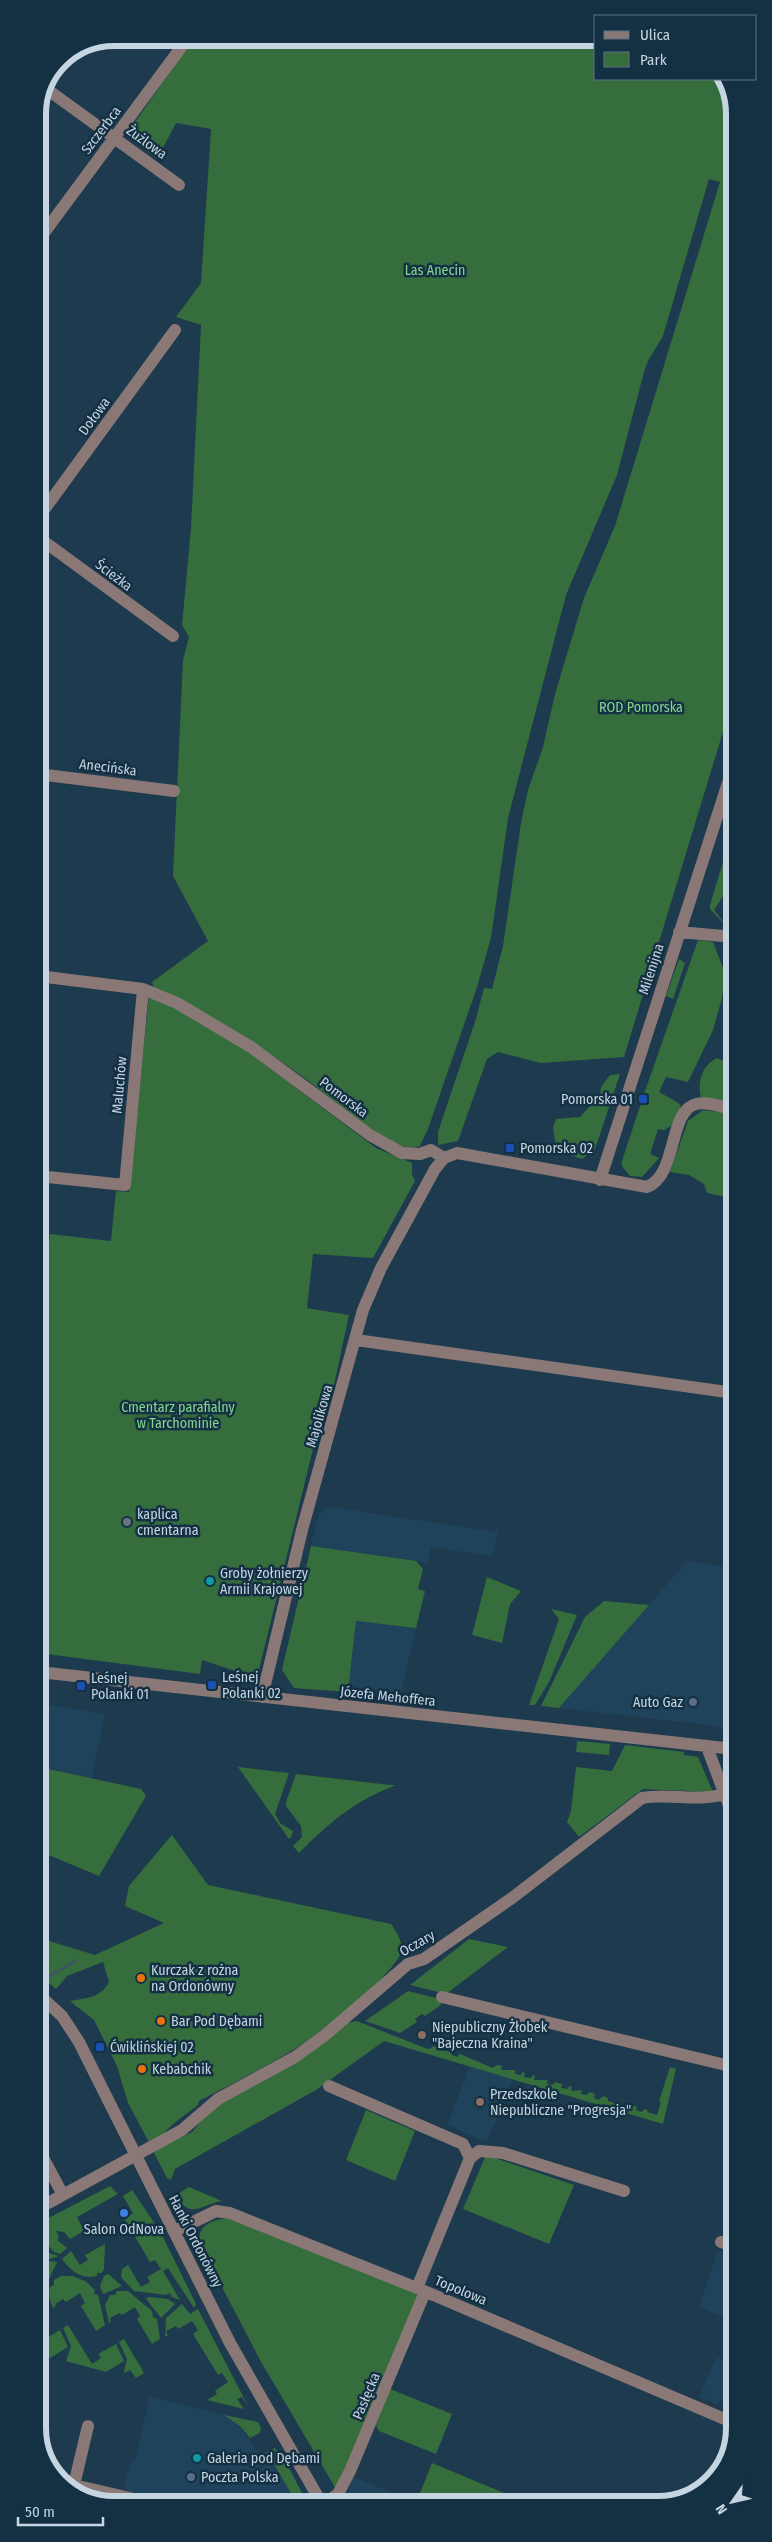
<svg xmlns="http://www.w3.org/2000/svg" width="772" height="2542" font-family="'Fira Sans Condensed',sans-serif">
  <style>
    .built { fill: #20435c }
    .green { fill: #366d3d }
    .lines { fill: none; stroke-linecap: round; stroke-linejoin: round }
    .stream { stroke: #3c5661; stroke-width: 3 }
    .minor { stroke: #897875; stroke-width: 12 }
    .transit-dot { fill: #1a4fb4; stroke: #143043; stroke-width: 2 }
    .worship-dot { fill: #6b7280; stroke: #143043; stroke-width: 2 }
    .culture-dot { fill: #0f9aa8; stroke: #143043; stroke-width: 2 }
    .service-dot { fill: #5c6f8a; stroke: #143043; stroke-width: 2 }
    .food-dot { fill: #e8710a; stroke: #143043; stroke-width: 2 }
    .education-dot { fill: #8d6e63; stroke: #143043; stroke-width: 2 }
    .shop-dot { fill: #3f7fe0; stroke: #143043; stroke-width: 2 }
    .labels { text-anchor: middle; stroke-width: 5; stroke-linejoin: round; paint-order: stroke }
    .street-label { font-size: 14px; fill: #c5d5e1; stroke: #143043 }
    .park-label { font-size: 14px; fill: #84d78d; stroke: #143043 }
    .poi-label { font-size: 14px; fill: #c5d5e1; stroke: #143043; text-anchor: start }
    .rim { fill: none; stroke: #c5d5e1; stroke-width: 6 }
  </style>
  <rect width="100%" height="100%" fill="#1e3a4e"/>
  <!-- built -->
  <path class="built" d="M329 1507 498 1532 492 1556 431 1547 427 1563 311 1546 319 1514Z
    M687 1561 734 1568V1728L559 1708Z
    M356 1621 416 1628 400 1698 348 1692Z
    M39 1703 105 1714 92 1778 39 1767Z
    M470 2066 513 2079 487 2142 447 2125Z
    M718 2250 734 2256V2322L699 2307Z
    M716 2357 734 2365V2374L723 2401 716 2404 699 2397Z
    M150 2397 224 2415 240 2426 262 2459 269 2455 297 2504H133L124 2487 130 2463 135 2460Z
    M353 2477 417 2503V2504H352L347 2496Z"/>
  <!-- green -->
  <path class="green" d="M194 38H596V79H721L730 98 733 99V699L624 1057 541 1063 498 1052 487 1059 458 1141 438 1145V1132L475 1022 484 988 492 989 503 946 521 823 528 790 543 747 555 694 584 598 615 526 720 182 709 179 663 336 648 361 644 372 617 475 566 595 508 818 491 938 477 987 428 1129 420 1146 409 1149C368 1132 335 1100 299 1074 253 1041 205 1013 154 988L152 982 208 941 173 876 183 660 189 637 182 625 191 528 201 325 176 317 201 283 211 129 176 123 157 159 126 135Z
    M733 829V862L722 898 714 910 727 927 710 909V905Z
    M698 940 713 942 725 973 722 998 713 1030 688 1082 666 1077 659 1092 677 1102 681 1106 673 1125 664 1130 658 1129 650 1154 659 1158 642 1177 630 1176 622 1166V1161L641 1103H644L647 1095 644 1094Z
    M679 959 685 963 673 999 666 996Z
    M149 996 204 1023 232 1040 376 1148 412 1163V1174L415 1181 373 1258 313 1254 307 1308 349 1315 331 1399 324 1404 257 1678 202 1660 200 1674 39 1653 38 1279H45L50 1234 111 1241 116 1191 129 1192Z
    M717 1058 734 1066V1104L701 1098C697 1082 702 1065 717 1058Z
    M620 1074 595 1149 582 1159 550 1149 556 1147 553 1128 556 1119 580 1117 600 1095 601 1087 610 1075Z
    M703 1110 734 1114V1199L707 1193 704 1184 689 1175 670 1172 688 1121Z
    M311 1546 416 1561 423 1569 418 1589 425 1591 416 1628 356 1621 348 1692 294 1688 282 1670Z
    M487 1577 521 1591 510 1604 502 1643 472 1635Z
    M604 1601 649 1605 559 1708 541 1706 585 1617Z
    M551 1609 577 1615 549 1682 535 1705H529L559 1619Z
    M577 1741 610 1744 609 1755 576 1752Z
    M625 1745 684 1752V1755L698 1757 713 1792 643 1789 579 1837 567 1822 571 1811 576 1767 612 1771Z
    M39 1767 141 1789 146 1796 99 1876 39 1851Z
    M238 1767 289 1773 275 1814 280 1823 293 1831 291 1838 289 1839Z
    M296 1774 390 1785H396C353 1802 331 1821 299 1853L293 1846 302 1837 301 1826 286 1806V1802Z
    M172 1835 208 1885 391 1924C396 1932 404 1942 401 1952 398 1961 389 1970 383 1977 335 2033 264 2067 199 2101L198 2105 173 2124 151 2146 128 2103 117 2066 94 2020 70 2001C86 1998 101 1998 109 1982L103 1962 67 1976 56 1989 39 1975V1938L95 1955 164 1923 125 1906 129 1886Z
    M469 1939 508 1947 446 1994 410 1985Z
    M408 1991 440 1999 441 2005 425 2016 422 2014 415 2019 417 2022 400 2033 365 2021Z
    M357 2021 425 2048 430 2049 434 2046 439 2048V2050L452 2052V2055L457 2057 460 2054 493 2068 497 2065 502 2066 501 2070H515V2074L521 2075 522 2072 525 2073 524 2077 531 2078 533 2075 535 2076 534 2080H548L547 2084 552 2085 556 2082 562 2084 561 2088 568 2089 569 2086 572 2087 571 2091 582 2090 581 2094 586 2095 590 2092 595 2094 594 2098 599 2100 603 2096 608 2098V2101L630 2109 634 2106 637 2107 636 2110 641 2112 645 2109 648 2110 647 2112 657 2115 661 2102 659 2101 670 2067 676 2069 663 2124 384 2041 316 2090 175 2169 171 2180 167 2178 154 2153 157 2149 192 2132 216 2103 346 2023Z
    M366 2110 415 2131 395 2181 346 2160Z
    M486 2155 574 2185 549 2244 463 2209Z
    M110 2186 118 2194 77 2217 84 2231 70 2239 64 2232 56 2231 59 2237 57 2240 67 2248 60 2254 54 2252 47 2244 42 2247V2251L59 2256 49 2259 39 2266V2223Z
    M189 2187 222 2201C202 2204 190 2221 176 2195Z
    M132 2190 161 2233 196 2304 194 2308 168 2268 163 2271 180 2300 172 2297 170 2293 166 2295 134 2291 121 2277 122 2269 128 2265 141 2287 150 2282 147 2277 161 2269 155 2260 150 2262 125 2220 133 2213 123 2196Z
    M227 2218 415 2292 418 2297 336 2489 260 2360 199 2243C198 2224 211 2221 227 2218Z
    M105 2244 104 2269 102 2273H97V2276C81 2280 71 2271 62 2259L71 2251 80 2265 88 2260 85 2255Z
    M50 2261 57 2262 44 2290 39 2280V2270Z
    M108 2274 122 2286 103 2294 100 2286 104 2276Z
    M72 2276 85 2281 95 2290 94 2294 98 2295 105 2325 96 2331 81 2306 85 2303 80 2293 66 2302 63 2299 55 2304 56 2306 53 2308C50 2301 48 2295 50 2287L54 2285V2280L61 2276Z
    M117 2291H128L152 2311 153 2317 157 2319 160 2339 152 2344 137 2319 140 2316 135 2307 122 2315 120 2313 110 2318 111 2321 109 2323 105 2305 110 2295H115Z
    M150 2297 168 2299 175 2304 161 2318 147 2300 146 2298Z
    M182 2304 190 2314 198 2309 249 2408 242 2397 237 2399 244 2409 207 2400 217 2394 215 2391 228 2382 222 2373 218 2375 193 2334 198 2330 192 2321 178 2329 176 2326 166 2331 168 2335 165 2337 166 2318Z
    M68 2325 92 2364 101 2358 98 2354 116 2344 124 2361 106 2372 66 2361 71 2346 63 2328Z
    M60 2330 68 2347 50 2358 45 2356 44 2360 39 2359V2349L45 2345 42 2341Z
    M124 2339 144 2373 136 2378 130 2370 125 2373 124 2371 127 2359 119 2342Z
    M390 2389 452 2414 436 2454 379 2431 376 2425Z
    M224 2415 258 2422 261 2428 260 2433 250 2438 240 2426Z
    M274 2448 281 2453 308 2504H297L269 2455 262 2459 260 2456Z
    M432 2463 523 2501 522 2503H416Z"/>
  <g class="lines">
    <!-- stream -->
    <path class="stream" d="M50 1976 77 1960"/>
    <!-- minor -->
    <path class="minor" d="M48 90 179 185
      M38 241 188 38
      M38 518 175 330
      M38 537 173 636
      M38 774 174 791
      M679 932 734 937
      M38 976 143 989 177 1003 251 1047 370 1135 402 1153 420 1154 431 1150 444 1158
      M38 1176 125 1185 143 989
      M600 1180 733 767
      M356 1340 734 1393
      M39 1672 734 1749
      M262 1697 302 1530 363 1310 381 1268 435 1169 444 1158 457 1153 647 1187C678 1175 668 1111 696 1104 707 1101 722 1107 734 1110
      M707 1747 734 1819
      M39 1995 62 2016 79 2042 230 2343 322 2504
      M442 1997 734 2067
      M329 2086 463 2144 470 2158 417 2288
      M39 2150 63 2195
      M470 2158 479 2151 503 2153 624 2191
      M39 2208 182 2130 218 2099 295 2057 324 2036 408 1964 424 1959 512 1898 642 1798C669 1793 697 1802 724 1794
      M175 2231 216 2211 230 2213 417 2288 734 2423
      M721 2242 734 2246
      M74 2485 88 2426
      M72 2489 74 2485 130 2498 139 2504
      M324 2504 338 2494 350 2471 425 2292"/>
  </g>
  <!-- markers -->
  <g class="transit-dot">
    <rect x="638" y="1094" width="10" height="10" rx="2.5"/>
    <rect x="505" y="1143" width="10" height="10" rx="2.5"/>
    <rect x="207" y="1680" width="10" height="10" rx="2.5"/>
    <rect x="76" y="1681" width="10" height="10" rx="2.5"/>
    <rect x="95" y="2042" width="10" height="10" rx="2.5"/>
  </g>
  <circle class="worship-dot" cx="127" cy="1522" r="5"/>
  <g class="culture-dot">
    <circle cx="210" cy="1581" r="5"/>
    <circle cx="197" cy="2458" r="5"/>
  </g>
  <g class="service-dot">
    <circle cx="693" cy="1702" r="5"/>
    <circle cx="191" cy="2477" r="5"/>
  </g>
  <g class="food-dot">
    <circle cx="141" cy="1978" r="5"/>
    <circle cx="161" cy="2021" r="5"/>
    <circle cx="142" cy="2069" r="5"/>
  </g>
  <g class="education-dot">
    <circle cx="422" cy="2035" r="5"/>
    <circle cx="480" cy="2102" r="5"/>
  </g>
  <circle class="shop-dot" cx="124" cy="2213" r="5"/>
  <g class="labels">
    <!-- street labels -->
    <g class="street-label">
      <text transform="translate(101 130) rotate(-53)" y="5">Szczerbca</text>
      <text transform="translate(147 142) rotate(36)" y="5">Żużlowa</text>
      <text transform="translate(94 416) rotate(-54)" y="5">Dołowa</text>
      <text transform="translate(114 575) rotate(37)" y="5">Ścieżka</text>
      <text transform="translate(108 767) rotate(7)" y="5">Anecińska</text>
      <text transform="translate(651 969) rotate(-72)" y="5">Milenijna</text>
      <text transform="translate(119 1085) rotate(-85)" y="5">Maluchów</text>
      <text transform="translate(344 1097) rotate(37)" y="5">Pomorska</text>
      <text transform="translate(319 1416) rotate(-74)" y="5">Majolikowa</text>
      <text transform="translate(388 1696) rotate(6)" y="5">Józefa Mehoffera</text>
      <text transform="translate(417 1943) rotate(-30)" y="5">Oczary</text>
      <text transform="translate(196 2241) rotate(63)" y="5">Hanki Ordonówny</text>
      <text transform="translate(461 2290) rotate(23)" y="5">Topolowa</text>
      <text transform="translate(366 2396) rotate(-67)" y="5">Pasłęcka</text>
    </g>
    <!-- park labels -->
    <g class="park-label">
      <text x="435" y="275">Las Anecin</text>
      <text x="641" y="712">ROD Pomorska</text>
      <text x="178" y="1412">Cmentarz parafialny<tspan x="178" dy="16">w Tarchominie</tspan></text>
    </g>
    <!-- poi labels -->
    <g class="poi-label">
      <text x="633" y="1104" text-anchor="end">Pomorska 01</text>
      <text x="520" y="1153">Pomorska 02</text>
      <text x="137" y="1519">kaplica<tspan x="137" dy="16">cmentarna</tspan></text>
      <text x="220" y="1578">Groby żołnierzy<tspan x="220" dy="16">Armii Krajowej</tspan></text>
      <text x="222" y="1682">Leśnej<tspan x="222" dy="16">Polanki 02</tspan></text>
      <text x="91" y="1683">Leśnej<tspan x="91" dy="16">Polanki 01</tspan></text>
      <text x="683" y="1707" text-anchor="end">Auto Gaz</text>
      <text x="151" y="1975">Kurczak z rożna<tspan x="151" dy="16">na Ordonówny</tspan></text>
      <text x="171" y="2026">Bar Pod Dębami</text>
      <text x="432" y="2032">Niepubliczny Żłobek<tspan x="432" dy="16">"Bajeczna Kraina"</tspan></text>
      <text x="110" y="2052">Ćwiklińskiej 02</text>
      <text x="152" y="2074">Kebabchik</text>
      <text x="490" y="2099">Przedszkole<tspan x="490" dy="16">Niepubliczne "Progresja"</tspan></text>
      <text x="124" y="2234" text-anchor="middle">Salon OdNova</text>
      <text x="207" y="2463">Galeria pod Dębami</text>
      <text x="201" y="2482">Poczta Polska</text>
    </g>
  </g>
  <!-- crop -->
  <path d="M0 0H772V2542H0ZM114 46H658A68 68 0 0 1 726 114V2428A68 68 0 0 1 658 2496H114A68 68 0 0 1 46 2428V114A68 68 0 0 1 114 46Z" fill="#143043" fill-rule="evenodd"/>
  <path class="rim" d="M114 46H658A68 68 0 0 1 726 114V2428A68 68 0 0 1 658 2496H114A68 68 0 0 1 46 2428V114A68 68 0 0 1 114 46Z"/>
  <!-- legend -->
  <rect x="594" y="15" width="162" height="65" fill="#143043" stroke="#5b7282"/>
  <rect x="604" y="31" width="25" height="8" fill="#897875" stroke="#5b7282"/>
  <text x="640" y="40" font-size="15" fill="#c5d5e1">Ulica</text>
  <rect x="604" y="52" width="25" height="15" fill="#366d3d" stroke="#5b7282"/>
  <text x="640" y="65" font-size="15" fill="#c5d5e1">Park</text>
  <!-- north arrow -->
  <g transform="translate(732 2502) rotate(236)" stroke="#143043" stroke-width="4" paint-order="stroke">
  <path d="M0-4L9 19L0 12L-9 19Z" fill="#c5d5e1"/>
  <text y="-8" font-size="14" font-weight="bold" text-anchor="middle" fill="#c5d5e1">N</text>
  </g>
  <!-- scale -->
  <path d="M18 2517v8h85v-8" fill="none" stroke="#c5d5e1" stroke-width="2.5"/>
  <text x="25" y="2517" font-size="15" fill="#c5d5e1" stroke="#143043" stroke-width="4" paint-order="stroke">50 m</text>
</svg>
